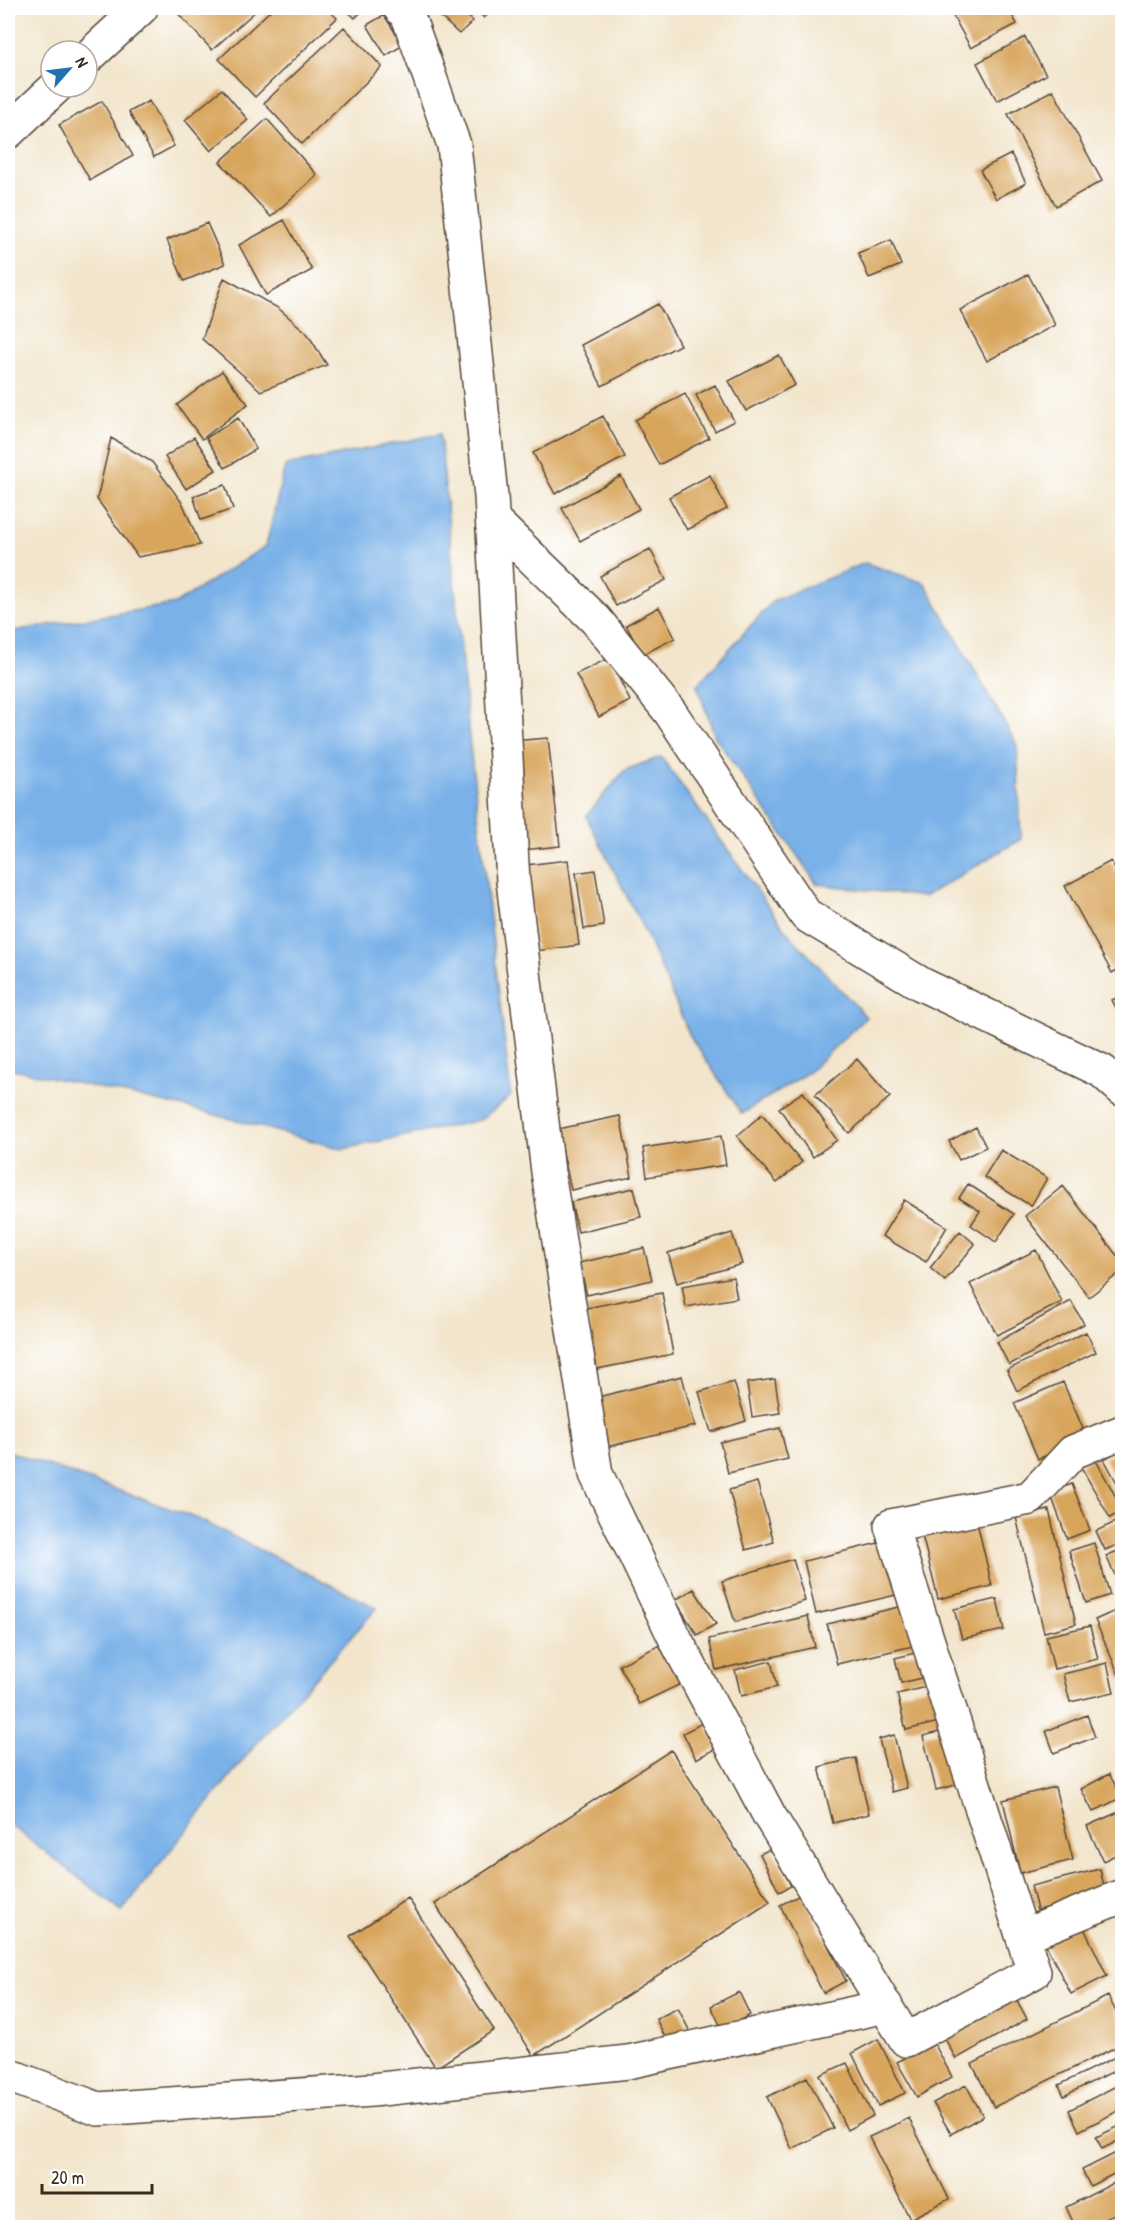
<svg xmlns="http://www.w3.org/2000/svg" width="1130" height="2235" font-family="'Patrick Hand',sans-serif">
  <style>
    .water { fill: #79b1e8; stroke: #5a6e83; stroke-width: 1.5 }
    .building { fill: #d8a55c }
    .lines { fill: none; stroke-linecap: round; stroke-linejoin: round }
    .minor-casing { stroke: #564638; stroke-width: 36 }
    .minor { stroke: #fff; stroke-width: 33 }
  </style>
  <rect width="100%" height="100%" fill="#fff"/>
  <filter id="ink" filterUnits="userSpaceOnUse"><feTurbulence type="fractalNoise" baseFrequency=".0167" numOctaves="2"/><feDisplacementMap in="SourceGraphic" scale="12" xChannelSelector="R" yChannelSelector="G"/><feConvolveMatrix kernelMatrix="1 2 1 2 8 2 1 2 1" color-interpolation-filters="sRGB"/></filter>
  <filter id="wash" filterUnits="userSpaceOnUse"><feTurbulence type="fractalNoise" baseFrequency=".008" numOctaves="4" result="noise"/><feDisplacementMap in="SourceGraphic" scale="24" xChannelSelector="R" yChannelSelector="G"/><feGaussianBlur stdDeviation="1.35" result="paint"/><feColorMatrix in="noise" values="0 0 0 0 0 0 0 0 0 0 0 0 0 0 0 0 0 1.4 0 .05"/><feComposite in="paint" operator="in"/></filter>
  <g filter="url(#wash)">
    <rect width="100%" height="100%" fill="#f2e5cc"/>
    <!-- water -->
    <path class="water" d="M440 434 470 746 511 1096 480 1120 343 1149 193 1109 8 1068V632L175 604 266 546 285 466Z
      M865 563 925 583 1017 745 1021 839 924 897 817 884 715 737 697 685 773 601Z
      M661 757 787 932 866 1017 810 1071 742 1114 690 1036 646 934 586 816 625 770Z
      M8 1451 196 1518 377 1608 256 1744 122 1911 8 1823Z"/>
    <g id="blocks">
      <!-- building -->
      <path class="building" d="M173 8H259L212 50Z
        M273 8H326L337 18 255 97 219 59Z
        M344 8H365L355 18Z
        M431 8H459L473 21 459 34Z
        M474 8H495L484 18Z
        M969 8H1008L1017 24 971 48 953 16Z
        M384 15 403 45 386 56 367 25Z
        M344 27 382 67 302 144 264 103Z
        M1025 37 1046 75 997 101 977 63Z
        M222 89 248 120 211 151 185 120Z
        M1053 90 1102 181 1056 206 1008 114Z
        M102 101 133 156 90 180 59 125Z
        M149 101 174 146 154 157 129 112Z
        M267 119 317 175 271 217 220 162Z
        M1011 154 1026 183 996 199 980 170Z
        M284 220 312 270 266 295 239 245Z
        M207 223 225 264 184 281 167 240Z
        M891 240 901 265 869 278 858 253Z
        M1028 274 1055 325 987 361 960 310Z
        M224 278 278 308 307 333 327 365 261 391 202 339Z
        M658 304 680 345 602 386 581 345Z
        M779 355 795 385 746 411 729 381Z
        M222 371 248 404 202 439 177 405Z
        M715 385 734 421 715 431 696 395Z
        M685 394 709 438 659 465 635 420Z
        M603 416 625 457 555 494 533 453Z
        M238 418 256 449 225 468 206 438Z
        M194 437 216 470 186 489 165 457Z
        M111 438 152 462 183 504 200 545 138 557 97 499Z
        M710 475 727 509 687 530 669 497Z
        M621 476 639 509 580 541 562 508Z
        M225 485 233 509 201 520 193 496Z
        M650 549 666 580 616 606 600 576Z
        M659 607 675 638 642 655 626 625Z
        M609 658 630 701 599 717 576 674Z
        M548 738 560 846 523 850 511 741Z
        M568 860 579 945 536 951 526 865Z
        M1111 861 1122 882V967L1112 973 1065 886Z
        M595 870 604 926 584 929 576 873Z
        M1122 995V1019L1112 1000Z
        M857 1059 890 1097 849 1133 815 1095Z
        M803 1092 837 1140 813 1157 779 1108Z
        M762 1114 802 1162 777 1183 737 1136Z
        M620 1116 632 1177 571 1190 558 1129Z
        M976 1127 986 1147 959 1160 949 1141Z
        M721 1136 726 1165 647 1177 643 1148Z
        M1001 1150 1047 1178 1031 1206 984 1177Z
        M968 1184 1014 1214 996 1242 971 1225 980 1211 959 1198Z
        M1063 1186 1122 1262V1271L1089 1297 1025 1216Z
        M634 1188 641 1217 578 1232 571 1202Z
        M904 1200 947 1227 926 1262 882 1236Z
        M960 1231 975 1244 945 1281 930 1268Z
        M732 1233 742 1264 677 1283 668 1253Z
        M644 1248 652 1280 587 1295 579 1263Z
        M1036 1250 1062 1302 997 1335 970 1284Z
        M733 1277 737 1298 686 1307 682 1286Z
        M662 1293 673 1354 597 1369 586 1308Z
        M1071 1301 1084 1324 1009 1365 997 1342Z
        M1086 1332 1096 1352 1017 1391 1007 1370Z
        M682 1376 695 1426 606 1447 594 1398Z
        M775 1379 780 1413 752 1417 747 1383Z
        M734 1382 746 1421 711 1432 699 1392Z
        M1063 1382 1087 1438 1038 1459 1014 1403Z
        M780 1428 788 1459 728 1473 720 1442Z
        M1122 1449V1492L1104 1459Z
        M1094 1457 1122 1508V1511L1110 1518 1080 1465Z
        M757 1482 774 1542 746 1550 729 1490Z
        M1072 1484 1090 1530 1067 1539 1050 1492Z
        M1049 1510 1076 1624 1044 1632 1016 1517Z
        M976 1518 992 1586 938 1599 921 1531Z
        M1122 1519V1543L1105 1550 1096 1531Z
        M887 1541 900 1594 816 1614 804 1561Z
        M1094 1543 1110 1595 1086 1603 1069 1551Z
        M1122 1549V1590L1106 1556Z
        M793 1559 805 1601 735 1622 722 1581Z
        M694 1589 716 1624 697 1635 675 1600Z
        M997 1599 1004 1630 962 1639 954 1609Z
        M903 1606 913 1646 837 1664 827 1624Z
        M1122 1608V1682L1095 1620Z
        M808 1616 815 1647 716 1670 709 1639Z
        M1090 1626 1098 1659 1054 1669 1046 1636Z
        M664 1643 683 1683 639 1704 619 1665Z
        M923 1651 929 1676 901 1683 895 1658Z
        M771 1661 777 1687 741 1696 735 1670Z
        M1107 1663 1114 1692 1070 1702 1063 1674Z
        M934 1685 943 1721 906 1730 897 1694Z
        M1087 1715 1095 1737 1054 1753 1046 1731Z
        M704 1722 717 1748 696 1759 683 1733Z
        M951 1729 964 1783 936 1790 923 1736Z
        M894 1735 907 1788 892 1792 879 1739Z
        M671 1750 770 1902 534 2056 435 1904Z
        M856 1758 869 1814 833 1823 819 1767Z
        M1109 1774 1122 1797 1093 1812 1081 1789Z
        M1055 1787 1073 1860 1020 1873 1003 1800Z
        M1121 1811 1122 1852 1103 1861 1087 1826Z
        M772 1848 791 1886 779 1892 760 1854Z
        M1100 1869 1106 1894 1037 1910 1031 1886Z
        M802 1894 846 1981 823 1993 780 1905Z
        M408 1898 494 2030 436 2068 350 1936Z
        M1082 1924 1107 1976 1071 1994 1045 1943Z
        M739 1992 750 2015 722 2029 711 2006Z
        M1013 1993 1027 2019 956 2059 942 2033Z
        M1108 1996 1122 2024V2044L994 2107 972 2064Z
        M678 2008 690 2032 668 2043 656 2019Z
        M878 2039 905 2093 878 2106 852 2053Z
        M934 2043 952 2077 917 2097 897 2062Z
        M1117 2056 1122 2067 1064 2096 1059 2085Z
        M847 2063 873 2116 847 2130 820 2075Z
        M807 2077 833 2128 792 2149 767 2097Z
        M1122 2083V2109L1079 2131 1069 2110Z
        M966 2085 983 2116 951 2134 933 2103Z
        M909 2118 949 2199 910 2219 869 2137Z
        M1122 2125V2139L1102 2149 1096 2137Z
        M1122 2150V2170L1090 2186 1082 2170Z
        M1122 2179V2210L1087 2228H1076L1066 2207Z"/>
    </g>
  </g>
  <g filter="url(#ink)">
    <use href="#blocks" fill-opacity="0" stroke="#564638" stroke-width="1.5"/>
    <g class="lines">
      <!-- minor casing -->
      <g class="minor-casing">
        <path id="minor" d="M400 8 408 16 454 145 491 496 513 881 548 1172 596 1474 677 1642 769 1815 906 2040 1034 1972 891 1526 1030 1498 1073 1452 1122 1432
          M87 58 141 8
          M8 132 56 87
          M492 519 596 620 670 712 806 915 921 984 1102 1071 1122 1089
          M1023 1936 1122 1896
          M8 2075 98 2109 372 2090 628 2062 886 2006"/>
      </g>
      <!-- minor -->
      <use href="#minor" class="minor"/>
    </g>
  </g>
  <!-- margin -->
  <rect width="1130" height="2235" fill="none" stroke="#fff" stroke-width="30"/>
  <!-- north arrow -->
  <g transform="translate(69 69) rotate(62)"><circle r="28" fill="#ffffff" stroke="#b1aaa5" stroke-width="1.5"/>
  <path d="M0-4.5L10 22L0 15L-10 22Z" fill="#1f6fb2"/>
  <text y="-9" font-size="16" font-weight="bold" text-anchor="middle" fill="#3b2a1e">N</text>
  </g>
  <!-- scale -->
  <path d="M42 2184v9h110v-9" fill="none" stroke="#3b2a1e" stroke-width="3"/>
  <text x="51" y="2184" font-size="18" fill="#3b2a1e" stroke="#ffffff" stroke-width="4.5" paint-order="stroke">20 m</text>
</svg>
